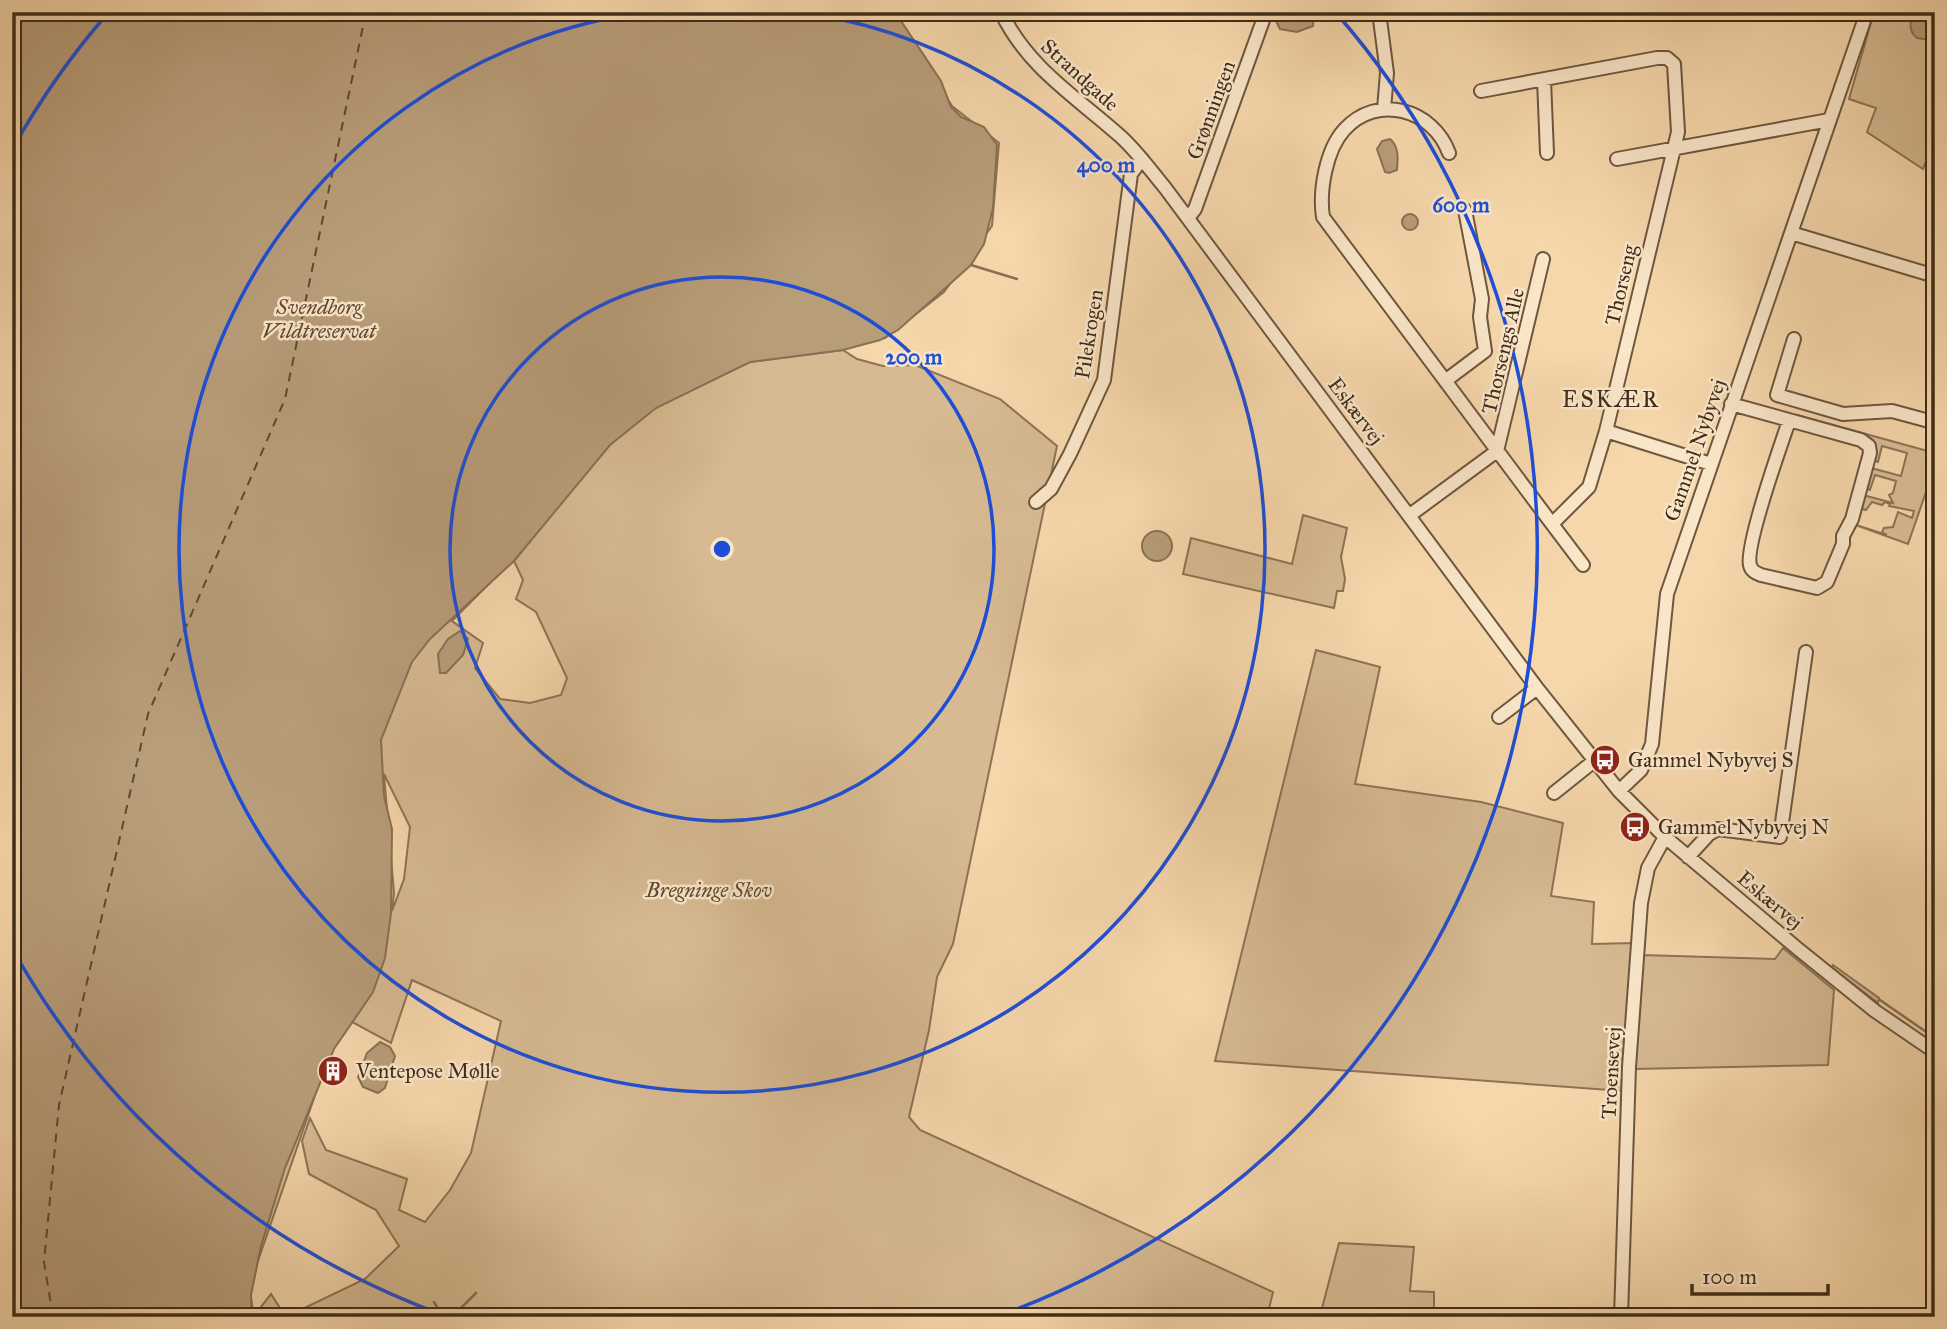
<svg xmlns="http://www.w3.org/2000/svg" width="1947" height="1329" font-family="'IM FELL Great Primer',serif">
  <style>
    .green { fill: #d7ba92; stroke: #8c7356; stroke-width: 2; fill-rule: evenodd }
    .water { fill: #b89d79; stroke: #887053; stroke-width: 2 }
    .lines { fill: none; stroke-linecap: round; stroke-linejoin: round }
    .stream { stroke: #887053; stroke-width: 2.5 }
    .ferry { stroke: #5e4831; stroke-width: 2; stroke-dasharray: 9 7; stroke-linecap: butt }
    .minor-casing { stroke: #6e573e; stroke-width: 16 }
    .minor { stroke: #f9e5c8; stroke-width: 12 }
    .ring { fill: none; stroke: #1d4ed8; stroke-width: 3.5 }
    .labels { text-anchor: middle; stroke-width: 5; stroke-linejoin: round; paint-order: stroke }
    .street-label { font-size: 21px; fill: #402c19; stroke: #f9e5c8 }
    .park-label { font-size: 21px; font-style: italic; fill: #5e4831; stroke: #f9e5c8 }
    .poi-label { font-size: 21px; fill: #402c19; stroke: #f9e5c8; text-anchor: start }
    .neighbourhood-label { font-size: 23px; letter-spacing: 2px; fill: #402c19; stroke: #f9e5c8 }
    .centre { fill: #1d4ed8; stroke: #f9e5c8; stroke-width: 3.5 }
    .ring-label { font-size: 21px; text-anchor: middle; font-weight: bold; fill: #1d4ed8; stroke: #f9e5c8; stroke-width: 5; stroke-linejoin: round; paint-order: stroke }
  </style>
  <rect width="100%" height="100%" fill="#f6d7ab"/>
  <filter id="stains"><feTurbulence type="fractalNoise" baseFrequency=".00286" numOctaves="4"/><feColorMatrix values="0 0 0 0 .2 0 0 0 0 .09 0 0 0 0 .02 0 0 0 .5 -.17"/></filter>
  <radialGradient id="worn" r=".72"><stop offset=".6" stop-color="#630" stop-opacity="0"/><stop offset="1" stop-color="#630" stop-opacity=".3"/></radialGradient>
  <!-- green -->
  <path class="green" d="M12 12H894L952 106 999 143 992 226 944 292 885 338 750 359 733 370 750 362 843 350 857 359 883 366 915 365 1000 399 1057 446 953 944 937 977 929 1030 909 1117 920 1130 1273 1292 1267 1317H12ZM526 546 514 561 523 580 516 599 536 612 567 678 561 695 530 703 500 699 475 668 483 643 452 621ZM384 774 410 827 404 879 392 911 394 893ZM412 980 501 1021 471 1153 450 1190 425 1222 399 1210 407 1179 326 1150 310 1118 302 1141 309 1174 376 1210 399 1246 365 1279 290 1315 282 1311 271 1294 254 1316 249 1287 332 1046 364 1005 352 1022 391 1043Z
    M1874 12H1916L1912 17 1935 35V137L1923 169 1867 132 1876 108 1849 99Z
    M1797 415 1935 453V466L1908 544 1853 524 1887 535 1882 532 1884 528 1893 527 1898 512 1912 518 1914 511 1889 506 1890 504 1885 502 1882 505 1872 502 1866 510 1859 508 1863 495 1893 503 1889 495 1893 493 1896 481 1875 475 1870 490 1865 488 1871 468 1901 476 1907 453 1882 446 1878 462 1873 460 1874 450Z
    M1303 515 1347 528 1341 557 1345 579 1343 591H1337L1334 608 1183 574 1191 538 1292 564Z
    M1316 650 1380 667 1355 784 1481 802 1563 823 1551 896 1594 902 1592 944 1633 943 1623 1091 1215 1061Z
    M1783 948 1834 990 1828 1065 1635 1069 1643 955 1775 959Z
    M1833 965 1879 998 1878 1003 1832 968Z
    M1339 1243 1414 1247 1410 1291 1434 1292V1315L1321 1312Z"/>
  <!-- water -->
  <path class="water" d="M12 12H895L941 81 951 107 961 117 984 127 997 145 993 208 984 244 971 265 932 300 898 330 880 340 843 350 750 362 656 408 610 445 514 561 430 639 412 662 381 740 384 796 392 829 391 913 385 958 373 992 334 1049 285 1168 261 1246 251 1295 252 1317H12Z
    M1284 12H1314L1313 26 1297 32 1280 29 1276 21Z
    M1916 12H1935V35L1930 40 1917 38C1908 31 1909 21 1916 12Z
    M1390 139C1399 146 1398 159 1397 170L1389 173 1385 172 1377 149 1382 141Z
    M1402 222a8 8 0 1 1 16 0a8 8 0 1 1-16 0Z
    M1142 546a15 15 0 1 1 30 0a15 15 0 1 1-30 0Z
    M460 631 468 639 463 655 446 673H440L438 654 448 639Z
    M380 1042 390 1047 395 1056 385 1088 378 1093 363 1087 358 1077 367 1053Z"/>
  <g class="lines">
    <!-- stream -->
    <path class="stream" d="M971 265 1017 279
      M1880 1000 1935 1038
      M434 1302 443 1317
      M452 1317 476 1293"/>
    <!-- ferry -->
    <path class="ferry" d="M53 1317 44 1262 59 1105 148 714 285 399 366 12"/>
    <!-- minor casing -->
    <g class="minor-casing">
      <path id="minor" d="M1001 12C1028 68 1075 96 1120 136 1137 151 1151 171 1166 189L1537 688 1619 791 1665 837 1798 949 1875 1011 1935 1052
        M1379 12 1387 73 1384 109
        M1544 80 1547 153
        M1481 91 1657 58H1667L1674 64 1678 132 1606 431 1711 464
        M1449 153C1433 109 1377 93 1344 130 1326 150 1319 191 1323 217L1552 524
        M1617 159 1829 120
        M1188 218 1195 209 1266 12
        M1791 233 1935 276
        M1794 339 1777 395 1843 414 1892 411 1929 421
        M1445 381 1485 351 1480 317 1482 299 1465 210
        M1731 404 1861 440 1869 446 1870 453 1852 519 1843 536V544L1827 582 1817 588 1761 575C1756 573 1751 571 1750 565 1745 547 1781 444 1789 421
        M1036 502 1051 489 1070 454 1104 380 1131 174 1142 159
        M1410 515 1497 451 1543 259
        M1583 565 1552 524 1589 487 1606 431
        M1499 717 1537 688
        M1619 791 1641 770 1652 744 1667 594 1867 12
        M1554 793 1594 761
        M1688 857 1709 834 1718 829 1780 837 1806 652
        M1621 1317 1629 1067 1641 903 1648 868 1665 837"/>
    </g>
    <!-- minor -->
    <use href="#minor" class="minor"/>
  </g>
  <!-- distance rings -->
  <g class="ring">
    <circle cx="722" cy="549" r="272"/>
    <path d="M807 13A543 543 0 1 1 637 13"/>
    <path d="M443 1315A815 815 0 0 1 13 950M13 148A815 815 0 0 1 107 14M1337 14A815 815 0 0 1 1001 1315"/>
  </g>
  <!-- icons -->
  <defs>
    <g id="bus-disc" transform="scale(1.575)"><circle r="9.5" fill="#8f2418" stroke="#f9e5c8"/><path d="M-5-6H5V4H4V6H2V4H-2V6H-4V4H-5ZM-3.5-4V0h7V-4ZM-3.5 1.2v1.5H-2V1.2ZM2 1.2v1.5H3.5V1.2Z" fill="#fff"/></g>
    <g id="building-disc" transform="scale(1.575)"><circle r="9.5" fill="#8f2418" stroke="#f9e5c8"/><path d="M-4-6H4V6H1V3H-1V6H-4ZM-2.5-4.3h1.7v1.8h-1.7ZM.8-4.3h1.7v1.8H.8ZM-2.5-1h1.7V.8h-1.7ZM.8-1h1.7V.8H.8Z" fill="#fff"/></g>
  </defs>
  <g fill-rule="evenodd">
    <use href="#bus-disc" x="1605" y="760"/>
    <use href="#bus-disc" x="1635" y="827"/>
    <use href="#building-disc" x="333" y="1071"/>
  </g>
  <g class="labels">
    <!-- street labels -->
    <g class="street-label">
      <text transform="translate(1080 75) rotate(42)" y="7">Strandgade</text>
      <text transform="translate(1211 110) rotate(-70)" y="7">Grønningen</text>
      <text transform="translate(1621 285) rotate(-77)" y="7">Thorseng</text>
      <text transform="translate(1089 334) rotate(-81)" y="7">Pilekrogen</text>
      <text transform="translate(1503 351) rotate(-77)" y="7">Thorsengs Alle</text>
      <text transform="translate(1356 411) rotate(53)" y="7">Eskærvej</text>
      <text transform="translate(1695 450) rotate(-71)" y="7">Gammel Nybyvej</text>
      <text transform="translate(1770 900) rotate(40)" y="7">Eskærvej</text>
      <text transform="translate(1611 1073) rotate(-87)" y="7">Troensevej</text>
    </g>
    <!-- park labels -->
    <g class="park-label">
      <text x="319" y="314">Svendborg<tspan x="319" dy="24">Vildtreservat</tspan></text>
      <text x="709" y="897">Bregninge Skov</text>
    </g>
    <!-- poi labels -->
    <g class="poi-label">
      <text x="1628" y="767">Gammel Nybyvej S</text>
      <text x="1658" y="834">Gammel Nybyvej N</text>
      <text x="356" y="1078">Ventepose Mølle</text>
    </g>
    <!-- neighbourhood labels -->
    <g class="neighbourhood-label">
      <text x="1611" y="407">ESKÆR</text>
    </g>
  </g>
  <circle cx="722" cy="549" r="10" class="centre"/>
  <g class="ring-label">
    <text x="1106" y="172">400 m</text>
    <text x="1461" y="212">600 m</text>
    <text x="914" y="364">200 m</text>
  </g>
  <!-- margin -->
  <rect width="1947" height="1329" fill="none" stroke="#f6d7ab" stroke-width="42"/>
  <rect x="14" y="14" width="1919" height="1301" fill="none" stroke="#402c19" stroke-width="3.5"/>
  <rect x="21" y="21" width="1905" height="1287" fill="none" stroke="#402c19" stroke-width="2"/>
  <!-- scale -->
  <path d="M1692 1284v10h136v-10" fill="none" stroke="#402c19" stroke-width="3.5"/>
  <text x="1702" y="1284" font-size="21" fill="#402c19" stroke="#f9e5c8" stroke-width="5" paint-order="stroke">100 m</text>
  <rect width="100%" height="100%" filter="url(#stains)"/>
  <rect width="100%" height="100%" fill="url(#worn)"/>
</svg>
